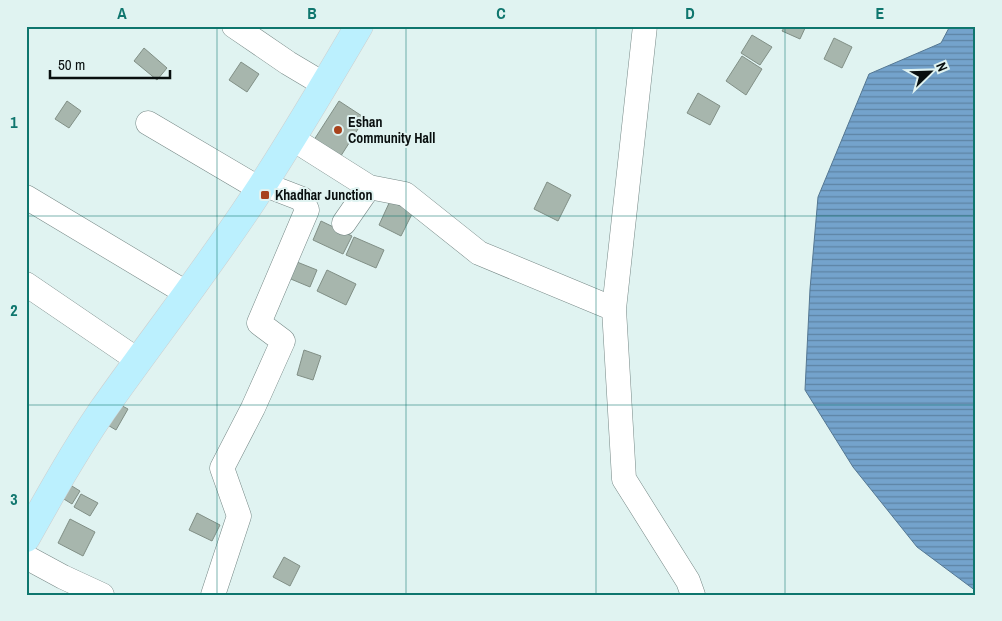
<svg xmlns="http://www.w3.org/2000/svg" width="1002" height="621" font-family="'Archivo Narrow',sans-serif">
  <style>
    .water { fill: url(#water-rules); stroke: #547793 }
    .building { fill: #a7b6ad; stroke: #818f86 }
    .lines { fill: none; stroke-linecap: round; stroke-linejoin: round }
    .minor-casing { stroke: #768886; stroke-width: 25 }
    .major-casing { stroke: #cecfcf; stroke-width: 29 }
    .minor { stroke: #fff; stroke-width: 24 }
    .major { stroke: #bbf0fe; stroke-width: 28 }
    .grid { fill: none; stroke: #0f766e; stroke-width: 1; stroke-opacity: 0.55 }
    .poi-dot { fill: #a8421c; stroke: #e0f3f1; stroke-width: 2 }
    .labels { text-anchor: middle; stroke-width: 4; stroke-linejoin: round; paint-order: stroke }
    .poi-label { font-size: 14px; font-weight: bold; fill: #090f0f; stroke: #e0f3f1; text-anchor: start }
    .neatline { fill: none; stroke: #0f766e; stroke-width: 2 }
    .grid-label { font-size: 16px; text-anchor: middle; font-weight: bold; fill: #0f766e }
  </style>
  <defs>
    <pattern id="water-rules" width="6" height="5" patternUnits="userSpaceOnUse" patternTransform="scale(1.25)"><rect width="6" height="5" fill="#74a3cc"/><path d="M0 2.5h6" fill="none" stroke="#5d83a4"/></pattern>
  </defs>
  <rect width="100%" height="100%" fill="#e0f3f1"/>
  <!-- water -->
  <path class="water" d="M950 26H976V591L917 547 853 467 805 390 810 289 818 197 869 74 941 43Z"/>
  <!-- building -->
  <path class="building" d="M785 26H806L800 39 782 31Z
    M752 35 772 47 760 65 741 53Z
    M834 38 852 47 842 68 824 59Z
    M144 48 167 68 157 80 134 61Z
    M742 56 762 69 746 95 726 81Z
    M241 62 259 74 247 92 229 80Z
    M698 93 720 106 710 125 687 113Z
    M67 101 81 111 69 128 55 119Z
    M339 101 365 118 337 162 312 143Z
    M547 182 571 195 558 221 534 209Z
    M390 201 413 212 401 236 379 225Z
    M321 221 352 236 343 254 313 240Z
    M354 237 384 250 376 268 346 255Z
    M292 260 317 270 310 287 286 277Z
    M327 270 356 284 346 305 317 291Z
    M304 350 321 356 313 380 297 375Z
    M113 401 128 409 116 430 101 421Z
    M67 483 80 491 72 504 59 496Z
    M81 494 98 503 90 516 74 507Z
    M197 513 220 525 212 541 189 530Z
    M70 519 95 532 83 556 58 543Z
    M284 557 300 566 290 586 273 577Z"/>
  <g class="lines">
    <!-- minor casing -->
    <g class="minor-casing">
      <path id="minor" d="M234 26 288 63 325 85
        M148 123 260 189
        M293 139 369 187 405 194 479 253 614 309 624 479 688 581 693 595
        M26 197 188 294
        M344 223 369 187
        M26 284 139 361
        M614 309 645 26
        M26 557 63 577 102 595
        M213 595 239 516 222 468 253 408 283 341 259 323 307 210 302 199 263 184"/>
    </g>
    <!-- major casing -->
    <g class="major-casing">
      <path id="major" d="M26 538C50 495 74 452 102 411 152 340 206 271 254 198 291 142 325 84 359 26"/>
    </g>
    <!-- minor -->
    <use href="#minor" class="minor"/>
    <!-- major -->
    <use href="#major" class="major"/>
  </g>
  <!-- grid -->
  <path class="grid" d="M217 26V595M406 26V595M596 26V595M785 26V595M26 216H976M26 405H976"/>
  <!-- markers -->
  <g class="poi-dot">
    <circle cx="338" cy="130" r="5"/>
    <rect x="260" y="190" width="10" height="10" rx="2.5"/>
  </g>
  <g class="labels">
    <!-- poi labels -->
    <g class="poi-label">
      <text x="348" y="127">Eshan<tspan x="348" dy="16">Community Hall</tspan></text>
      <text x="275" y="200">Khadhar Junction</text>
    </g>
  </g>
  <!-- border -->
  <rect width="1002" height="621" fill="none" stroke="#e0f3f1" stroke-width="55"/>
  <!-- north arrow -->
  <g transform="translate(930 72) rotate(67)" stroke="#e0f3f1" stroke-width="4" paint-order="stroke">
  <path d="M0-4L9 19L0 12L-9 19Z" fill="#090f0f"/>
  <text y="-8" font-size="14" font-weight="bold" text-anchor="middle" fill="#090f0f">N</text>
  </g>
  <!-- scale -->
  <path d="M50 70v8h120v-8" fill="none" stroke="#090f0f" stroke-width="2.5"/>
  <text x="58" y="70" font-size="15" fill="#090f0f" stroke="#e0f3f1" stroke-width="4" paint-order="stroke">50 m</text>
  <rect x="28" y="28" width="946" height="566" class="neatline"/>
  <g class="grid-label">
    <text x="122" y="19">A</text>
    <text x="312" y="19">B</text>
    <text x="501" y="19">C</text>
    <text x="690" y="19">D</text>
    <text x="880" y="19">E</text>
    <text x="14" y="128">1</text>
    <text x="14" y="316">2</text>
    <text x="14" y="505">3</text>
  </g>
</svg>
